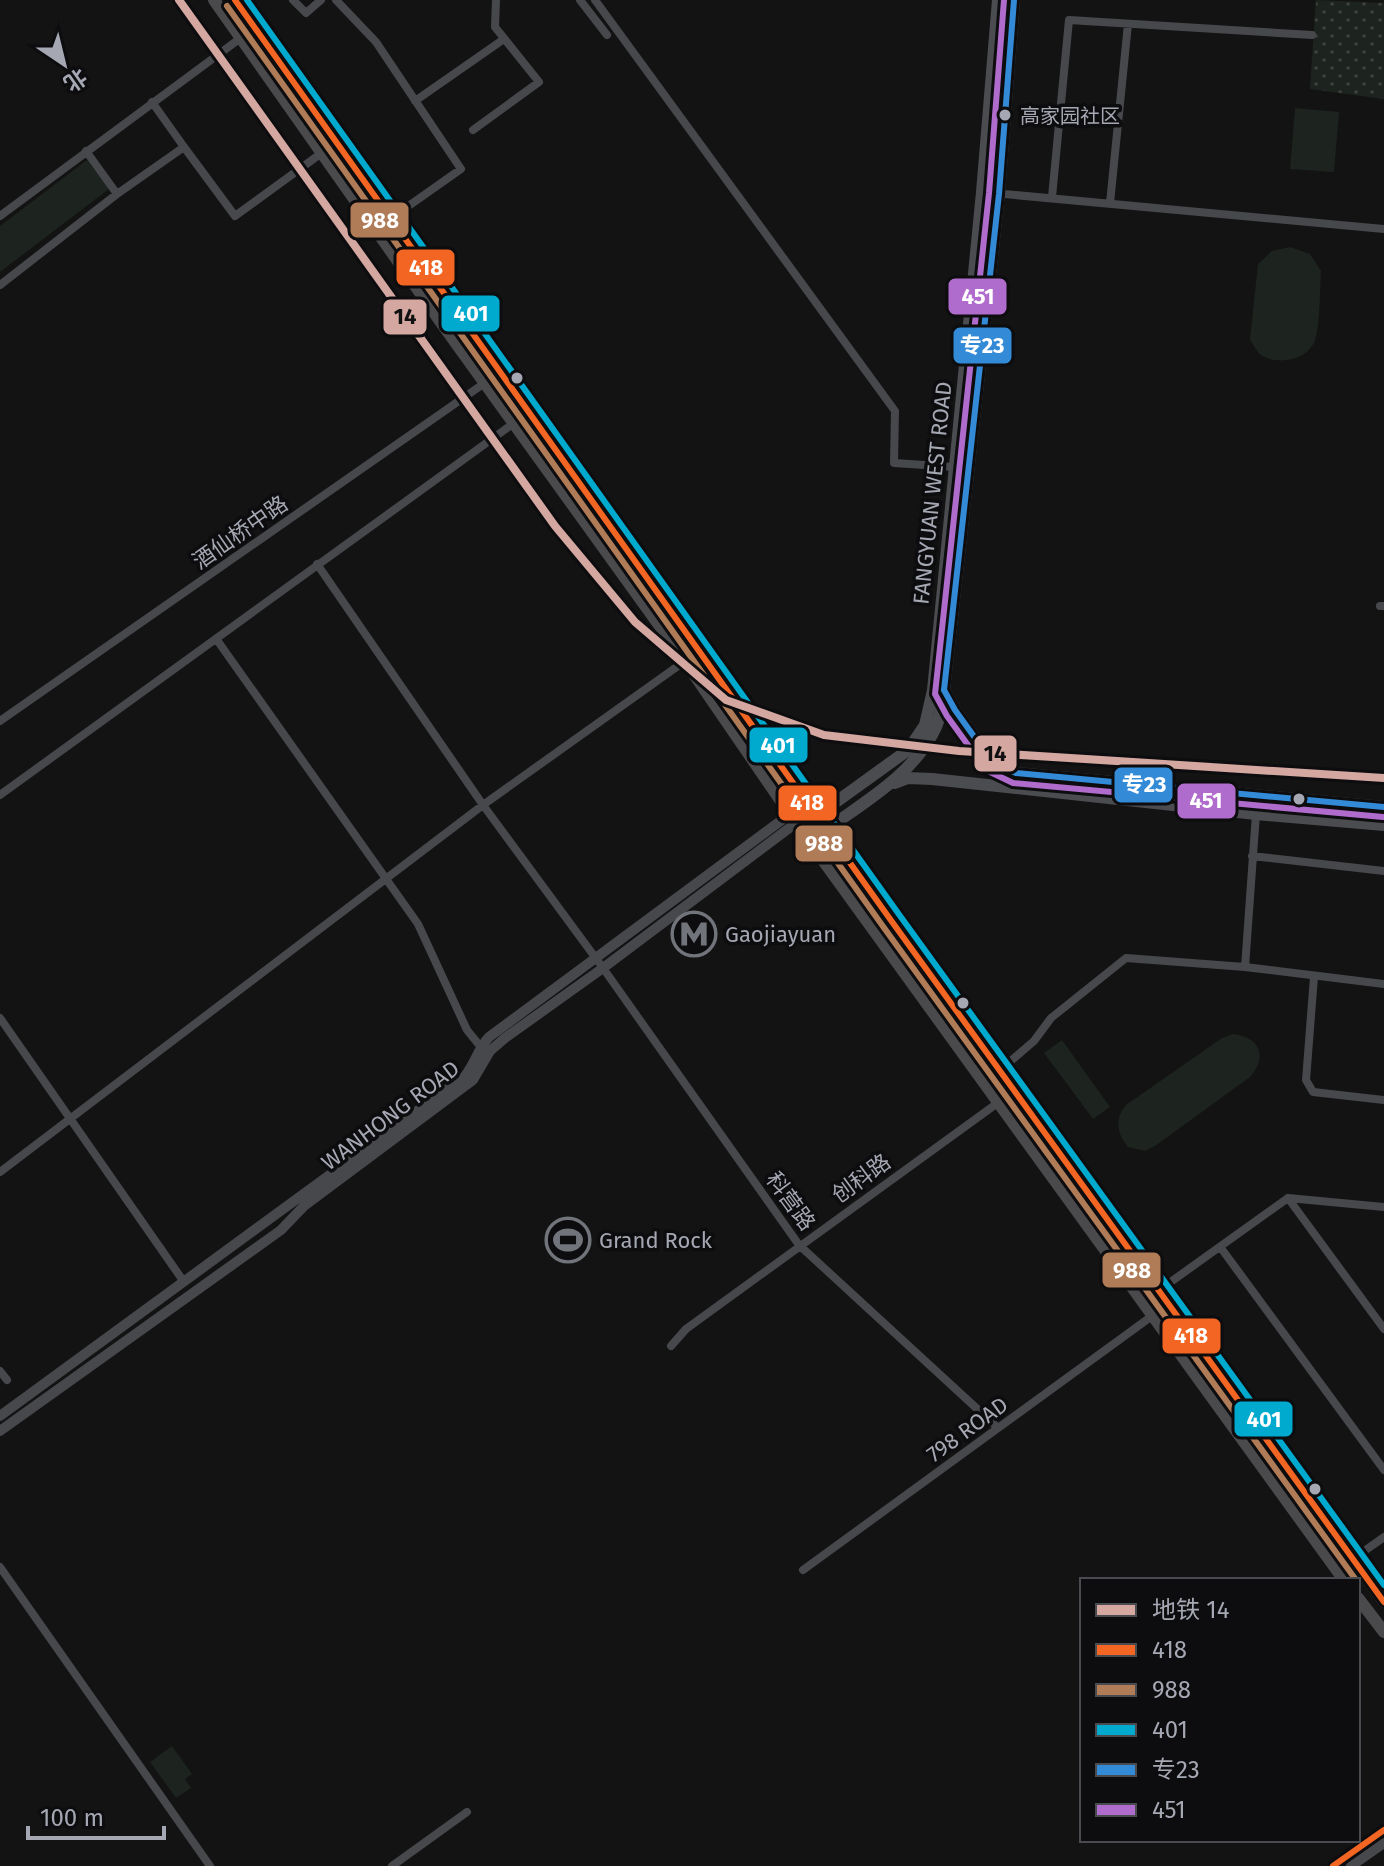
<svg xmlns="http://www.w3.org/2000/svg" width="1384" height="1866" font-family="'Fira Sans','Noto Sans SC',sans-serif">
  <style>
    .green { fill: #1d231e }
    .park { fill: url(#park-dots) }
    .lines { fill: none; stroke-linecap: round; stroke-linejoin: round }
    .minor { stroke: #47484c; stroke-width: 8 }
    .tertiary { stroke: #47484c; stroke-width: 10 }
    .secondary { stroke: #4b4c50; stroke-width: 12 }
    .primary { stroke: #4a4a4d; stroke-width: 12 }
    .bus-1-casing { stroke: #0d0d0f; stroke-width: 12 }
    .bus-2-casing { stroke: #0d0d0f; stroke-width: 12 }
    .bus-3-casing { stroke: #0d0d0f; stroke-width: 12 }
    .bus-4-casing { stroke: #0d0d0f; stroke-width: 12 }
    .bus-5-casing { stroke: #0d0d0f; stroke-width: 12 }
    .bus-1 { stroke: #f26522; stroke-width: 6 }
    .bus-2 { stroke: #b07c57; stroke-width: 6 }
    .bus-3 { stroke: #00a9ce; stroke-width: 6 }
    .bus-4 { stroke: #338bd7; stroke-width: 6 }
    .bus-5 { stroke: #b06ccc; stroke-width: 6 }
    .metro-1-casing { stroke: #0d0d0f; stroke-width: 14 }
    .metro-1 { stroke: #d4a7a1; stroke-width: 8 }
    .bus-dot { fill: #a5a8b3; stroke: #0d0d0f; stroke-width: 3 }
    .labels { text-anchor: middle; stroke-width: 7; stroke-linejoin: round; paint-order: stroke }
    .bus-label { font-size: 20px; fill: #a5a8b3; stroke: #0d0d0f; text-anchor: start }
    .street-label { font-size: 22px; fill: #a5a8b3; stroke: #0d0d0f }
    .poi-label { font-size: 22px; fill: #a5a8b3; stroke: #0d0d0f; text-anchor: start }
    .line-badge { stroke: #0d0d0f; stroke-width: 3 }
    .badge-label { font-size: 22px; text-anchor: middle; font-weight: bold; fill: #fff }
    .pale-badge-label { font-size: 22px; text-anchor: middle; font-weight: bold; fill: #111 }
  </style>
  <defs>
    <pattern id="park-dots" width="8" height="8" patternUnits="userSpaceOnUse" patternTransform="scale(2)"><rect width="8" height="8" fill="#1d231e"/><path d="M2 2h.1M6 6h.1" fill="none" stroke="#3b403c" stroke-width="1.8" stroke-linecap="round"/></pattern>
  </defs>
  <rect width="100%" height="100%" fill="#131313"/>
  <!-- green -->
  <path class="green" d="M1295 108 1339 112 1334 172 1290 169Z
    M87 160 109 189 0 272V226Z
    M1290 247 1310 254 1321 271C1320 288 1320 326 1315 340 1308 360 1278 366 1261 355 1257 352 1253 344 1250 340L1258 264 1272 251Z
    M1233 1034C1260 1037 1268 1057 1250 1077L1155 1146 1145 1151 1128 1147C1117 1133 1114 1120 1126 1105L1222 1038Z
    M1062 1040 1110 1107 1093 1119 1044 1053Z
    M172 1746 192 1774 185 1779 191 1788 176 1798 150 1762Z"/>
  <!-- park -->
  <path class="park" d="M1316 0 1384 3V99L1310 89Z"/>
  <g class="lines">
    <!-- minor -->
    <path class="minor" d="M293 0 306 13 321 0
      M336 0 376 42 461 169 390 219
      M580 0 607 35
      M595 0 895 411 894 463 955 467
      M415 101 504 39
      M473 130 539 82 495 27 496 0
      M184 147 235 216 323 152
      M86 151 117 194
      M982 192 1384 229
      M1052 197 1069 20 1312 35
      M1110 203 1128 24
      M0 216 242 37
      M0 285 117 194 184 147 152 102
      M317 564 483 805 603 968 799 1245 998 1428
      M1380 606H1384
      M217 640 418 924 467 1030 480 1046
      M0 721 499 373
      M0 795 514 423
      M1252 856 1384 871
      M1245 967 1256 814
      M1314 977 1306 1080 1313 1092 1384 1100
      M0 1018 184 1282
      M999 1071 1034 1041 1051 1018 1126 958 1245 967 1384 984
      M0 1172 483 805 685 661
      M1288 1198 1384 1329
      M1221 1248 1384 1470
      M1158 1291 1288 1198 1384 1207
      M671 1346 686 1329 999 1102
      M0 1371 7 1380
      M1353 1559 1384 1537
      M0 1567 210 1866
      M803 1570 1152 1316
      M392 1866 467 1812"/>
    <!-- tertiary -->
    <path class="tertiary" d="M0 1416 465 1076C475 1063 478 1049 489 1037L790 814
      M0 1431 281 1230 304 1206 473 1080 490 1051 505 1038 603 968 796 823
      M1333 1866 1384 1830
      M1351 1866 1384 1843"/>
    <!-- secondary -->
    <path class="secondary" d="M944 690 955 710 993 763 1016 773 1384 807
      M895 783 908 778 932 779 1256 814 1384 825
      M790 814 818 815 908 750 925 725 933 690 982 192 998 0
      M796 823 827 829C866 801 915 773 936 727 941 716 942 702 944 690L999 194 1014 0"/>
    <!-- primary -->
    <path class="primary" d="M214 0 440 321 685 661 796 823 1344 1580
      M235 0 890 919 1384 1602
      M1358 1598 1384 1632"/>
    <!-- bus-1 casing -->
    <g class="bus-1-casing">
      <path id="bus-1" d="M235 0 890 919 1384 1602
        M1333 1866 1384 1830"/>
    </g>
    <!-- bus-2 casing -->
    <g class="bus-2-casing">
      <path id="bus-2" d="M227 6 882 925 1356 1580"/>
    </g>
    <!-- bus-3 casing -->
    <g class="bus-3-casing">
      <path id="bus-3" d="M247 0 898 913 1384 1585"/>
    </g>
    <!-- bus-4 casing -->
    <g class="bus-4-casing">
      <path id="bus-4" d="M944 690 999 194 1014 0
        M944 690 955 710 993 763 1016 773 1384 807"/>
    </g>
    <!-- bus-5 casing -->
    <g class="bus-5-casing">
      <path id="bus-5" d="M1004 0 989 193 935 694 947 716 986 770 1013 783 1383 817"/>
    </g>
    <!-- bus-1 -->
    <use href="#bus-1" class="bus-1"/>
    <!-- bus-2 -->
    <use href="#bus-2" class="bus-2"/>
    <!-- bus-3 -->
    <use href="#bus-3" class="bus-3"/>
    <!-- bus-4 -->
    <use href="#bus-4" class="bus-4"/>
    <!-- bus-5 -->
    <use href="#bus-5" class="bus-5"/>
    <!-- metro-1 casing -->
    <g class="metro-1-casing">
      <path id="metro-1" d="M179 0 555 526 635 622 726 700 824 735 959 751 1384 778"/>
    </g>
    <!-- metro-1 -->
    <use href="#metro-1" class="metro-1"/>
  </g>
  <!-- icons -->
  <defs>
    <g id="metro-ring" transform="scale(2.3)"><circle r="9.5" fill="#0d0d0f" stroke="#72747b" stroke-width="1.5"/><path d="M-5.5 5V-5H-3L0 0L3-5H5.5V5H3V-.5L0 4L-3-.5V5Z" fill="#72747b"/></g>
    <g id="stadium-ring" transform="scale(2.3)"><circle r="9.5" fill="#0d0d0f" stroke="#72747b" stroke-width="1.5"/><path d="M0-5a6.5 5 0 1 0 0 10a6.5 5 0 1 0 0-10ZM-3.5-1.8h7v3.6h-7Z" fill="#72747b"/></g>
  </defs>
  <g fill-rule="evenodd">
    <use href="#metro-ring" x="694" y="934"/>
    <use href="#stadium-ring" x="568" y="1240"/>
  </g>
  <!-- markers -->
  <g class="bus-dot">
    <circle cx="1005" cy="115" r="7"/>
    <circle cx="517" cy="378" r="7"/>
    <circle cx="1299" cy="799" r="7"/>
    <circle cx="963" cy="1003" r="7"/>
    <circle cx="1315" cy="1489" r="7"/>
  </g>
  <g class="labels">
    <!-- bus labels -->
    <g class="bus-label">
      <text x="1020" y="123">高家园社区</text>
    </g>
    <!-- street labels -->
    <g class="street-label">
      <text transform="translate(932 493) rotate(-84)" y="8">FANGYUAN WEST ROAD</text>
      <text transform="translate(240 532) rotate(-35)" y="8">酒仙桥中路</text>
      <text transform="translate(390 1115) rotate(-37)" y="8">WANHONG ROAD</text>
      <text transform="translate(861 1178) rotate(-36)" y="8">创科路</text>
      <text transform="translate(791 1201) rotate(54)" y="8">科营路</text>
      <text transform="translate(967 1429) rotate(-36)" y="8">798 ROAD</text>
    </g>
    <!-- poi labels -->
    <g class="poi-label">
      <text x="725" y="942">Gaojiayuan</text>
      <text x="599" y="1248">Grand Rock</text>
    </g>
  </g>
  <g class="line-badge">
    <rect x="349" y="201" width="61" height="38" rx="8" fill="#b07c57"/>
    <rect x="395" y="248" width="61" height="39" rx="8" fill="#f26522"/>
    <rect x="947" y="277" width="61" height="39" rx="8" fill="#b06ccc"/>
    <rect x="440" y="294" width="61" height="39" rx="8" fill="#00a9ce"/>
    <rect x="382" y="298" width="46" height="38" rx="8" fill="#d4a7a1"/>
    <rect x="952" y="326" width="61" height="39" rx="8" fill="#338bd7"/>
    <rect x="748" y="726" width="61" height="38" rx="8" fill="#00a9ce"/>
    <rect x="973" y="734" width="45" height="39" rx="8" fill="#d4a7a1"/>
    <rect x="1113" y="766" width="61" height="38" rx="8" fill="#338bd7"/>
    <rect x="1176" y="782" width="61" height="38" rx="8" fill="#b06ccc"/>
    <rect x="777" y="784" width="61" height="38" rx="8" fill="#f26522"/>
    <rect x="794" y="824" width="60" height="39" rx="8" fill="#b07c57"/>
    <rect x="1101" y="1251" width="61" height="38" rx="8" fill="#b07c57"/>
    <rect x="1161" y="1317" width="61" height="38" rx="8" fill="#f26522"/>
    <rect x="1233" y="1400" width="61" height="38" rx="8" fill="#00a9ce"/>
  </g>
  <g class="badge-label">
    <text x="380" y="228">988</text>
    <text x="426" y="275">418</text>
    <text x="978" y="304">451</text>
    <text x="471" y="321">401</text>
    <text x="982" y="353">专23</text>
    <text x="778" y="753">401</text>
    <text x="1144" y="792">专23</text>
    <text x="1206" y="808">451</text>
    <text x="807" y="810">418</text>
    <text x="824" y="851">988</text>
    <text x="1132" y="1278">988</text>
    <text x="1191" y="1343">418</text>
    <text x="1264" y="1427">401</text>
  </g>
  <g class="pale-badge-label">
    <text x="405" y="324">14</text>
    <text x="995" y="761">14</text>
  </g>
  <!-- legend -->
  <rect x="1080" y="1578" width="280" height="264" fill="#0d0d0f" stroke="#4a4b51" stroke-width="2"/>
  <rect x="1096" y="1604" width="40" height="12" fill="#d4a7a1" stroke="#4a4b51" stroke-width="2"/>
  <text x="1152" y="1618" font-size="24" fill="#a5a8b3">地铁 14</text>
  <rect x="1096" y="1644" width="40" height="12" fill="#f26522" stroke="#4a4b51" stroke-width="2"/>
  <text x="1152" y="1658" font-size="24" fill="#a5a8b3">418</text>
  <rect x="1096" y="1684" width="40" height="12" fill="#b07c57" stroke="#4a4b51" stroke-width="2"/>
  <text x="1152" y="1698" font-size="24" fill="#a5a8b3">988</text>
  <rect x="1096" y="1724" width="40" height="12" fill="#00a9ce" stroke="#4a4b51" stroke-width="2"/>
  <text x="1152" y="1738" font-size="24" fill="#a5a8b3">401</text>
  <rect x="1096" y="1764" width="40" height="12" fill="#338bd7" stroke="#4a4b51" stroke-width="2"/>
  <text x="1152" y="1778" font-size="24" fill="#a5a8b3">专23</text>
  <rect x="1096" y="1804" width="40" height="12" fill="#b06ccc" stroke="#4a4b51" stroke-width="2"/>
  <text x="1152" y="1818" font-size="24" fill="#a5a8b3">451</text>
  <!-- north arrow -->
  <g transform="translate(64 64) rotate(145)" stroke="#0d0d0f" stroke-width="6" paint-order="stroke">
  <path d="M0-6L14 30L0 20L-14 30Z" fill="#a5a8b3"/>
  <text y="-12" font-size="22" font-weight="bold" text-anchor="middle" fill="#a5a8b3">北</text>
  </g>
  <!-- scale -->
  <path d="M28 1826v12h136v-12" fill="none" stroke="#a5a8b3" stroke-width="4"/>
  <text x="40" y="1826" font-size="24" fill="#a5a8b3" stroke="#0d0d0f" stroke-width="6" paint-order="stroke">100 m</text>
</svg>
